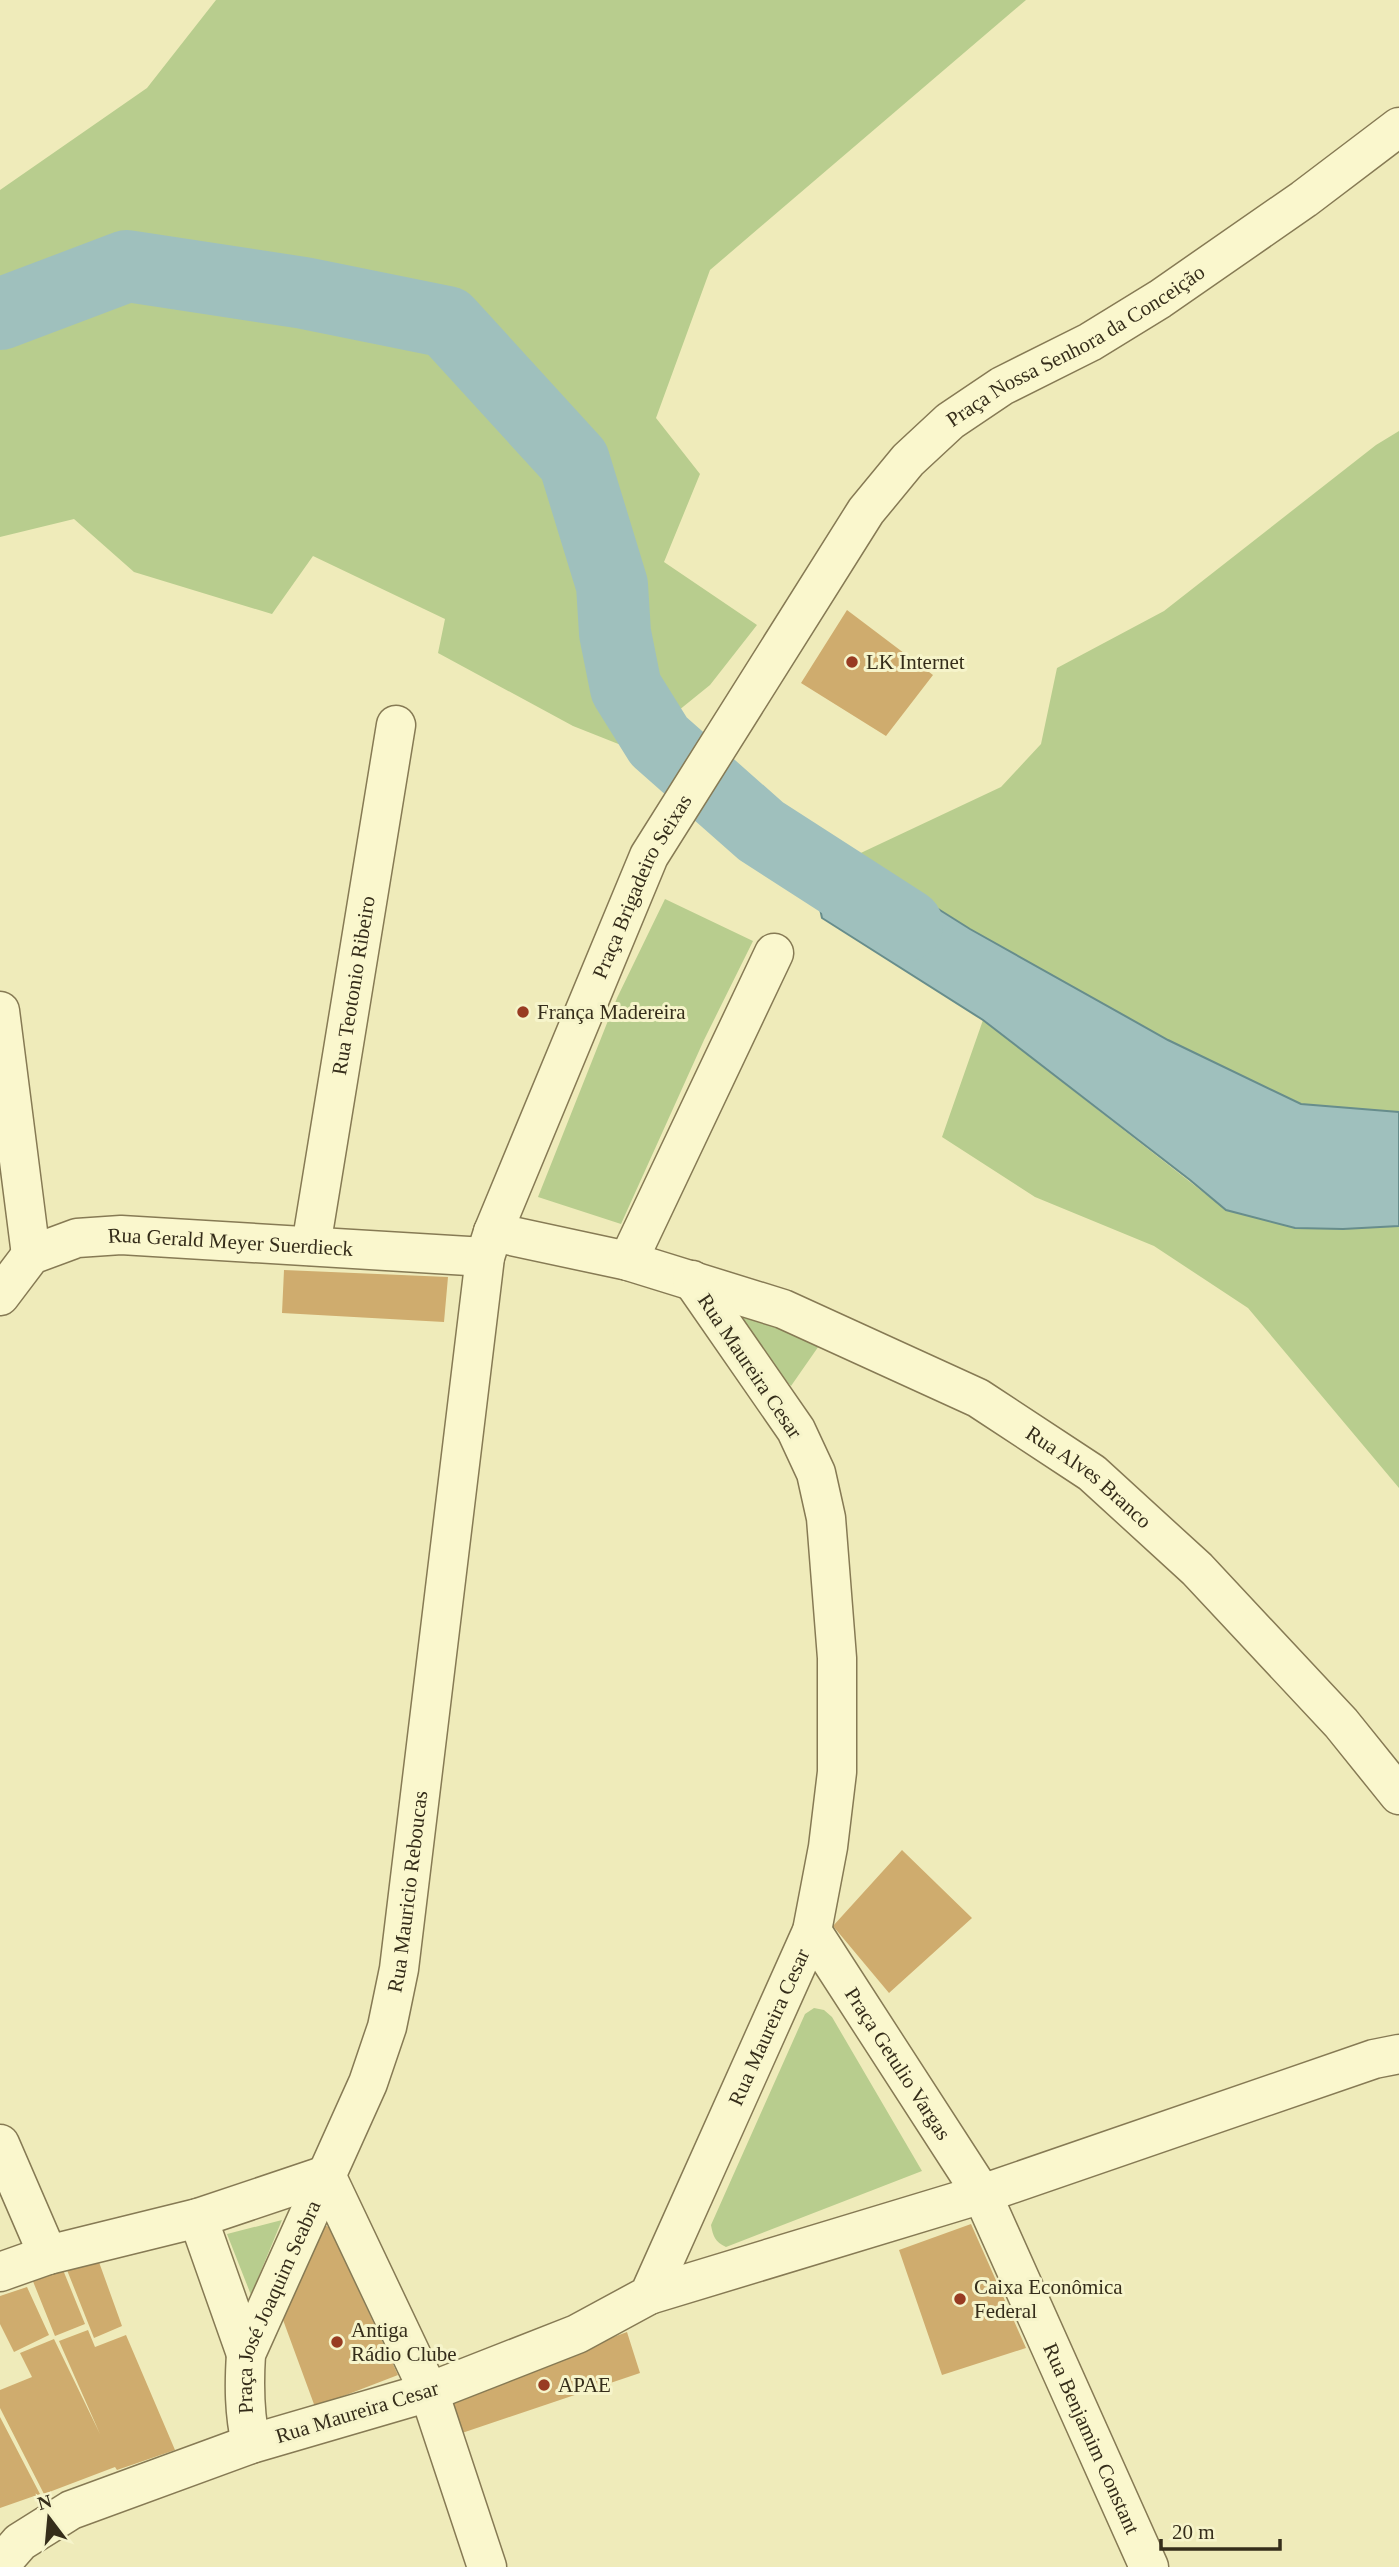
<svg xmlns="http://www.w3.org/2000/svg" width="1399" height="2567" font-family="'Times New Roman',serif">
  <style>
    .green { fill: #b8cd8e }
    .water { fill: #9fc0bd; stroke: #678d8c; stroke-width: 2 }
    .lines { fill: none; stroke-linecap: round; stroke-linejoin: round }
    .river { stroke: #9fc0bd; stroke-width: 72 }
    .building { fill: #cfac6e }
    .minor-casing { stroke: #867a54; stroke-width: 41 }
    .tertiary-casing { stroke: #867a54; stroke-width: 41 }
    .minor { stroke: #faf7cd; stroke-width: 38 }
    .tertiary { stroke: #faf7cd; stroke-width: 38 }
    .poi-dot { fill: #983b22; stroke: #f6f4ca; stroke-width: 2.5 }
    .labels { text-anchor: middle; stroke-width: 6; stroke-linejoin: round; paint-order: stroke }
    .street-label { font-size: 21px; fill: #352d1a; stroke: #f6f4ca }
    .poi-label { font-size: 21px; fill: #352d1a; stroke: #f6f4ca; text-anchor: start }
  </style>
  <rect width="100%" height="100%" fill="#efebba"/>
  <!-- green -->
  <path class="green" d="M216 0H1026L710 270 656 418 700 474 664 562 757 625 710 685 631 749 573 726 438 653 445 619 313 556 272 614 134 572 74 519 0 537V190L147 88Z
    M1399 431V1112L1301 1104 1168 1040 970 929 908 890 848 859 1001 787 1041 744 1057 668 1164 611 1376 445Z
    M665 899 753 941 704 1040 621 1224 538 1197 617 998Z
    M983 1020 1226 1210 1295 1228 1343 1229 1399 1226V1488L1248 1308 1154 1246 1035 1197 942 1137Z
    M746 1307 823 1340 791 1386 735 1323Z
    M814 2008 824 2010 832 2017 922 2171 726 2247C715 2242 713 2236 711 2225L805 2014Z
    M282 2220 251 2295 227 2234Z"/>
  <!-- water -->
  <path class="water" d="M848 859 908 890 970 929 1168 1040 1301 1104 1399 1112V1226L1343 1229 1295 1228 1226 1210 1190 1180 983 1020 822 918C814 882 818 877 848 859Z"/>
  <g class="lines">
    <!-- river -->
    <path class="river" d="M0 314 127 266 304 293 447 322 574 461 612 585 615 633 626 688 659 741 761 831 907 925"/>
  </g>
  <!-- building -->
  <path class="building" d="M847 610 933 675 886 736 801 683Z
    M284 1270 448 1277 444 1322 282 1313Z
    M902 1850 972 1918 889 1993 833 1926Z
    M971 2224 1026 2348 942 2375 899 2250Z
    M324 2225 329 2227 398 2375 315 2407 279 2309Z
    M95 2251 122 2326 94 2338 63 2260Z
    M59 2260 85 2324 55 2336 28 2269Z
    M27 2287 49 2335 14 2352 0 2324V2296Z
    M88 2330 95 2347 126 2335 175 2450 117 2470 115 2467 44 2494 0 2408V2390L32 2377 20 2353 54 2339 100 2434 59 2341Z
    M627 2332 640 2373 462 2433 451 2397Z
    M0 2417 40 2494 0 2508Z"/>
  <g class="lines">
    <!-- minor casing -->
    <g class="minor-casing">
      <g id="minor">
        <path d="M0 1011 31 1255"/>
        <path id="s1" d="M493 1232 628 1261 783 1309 978 1398 1092 1473 1197 1569 1341 1723 1399 1795"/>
        <path id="s2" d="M311 1246 396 725"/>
        <path d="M628 1261 774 953"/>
        <path id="s3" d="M812 1931 982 2194 1149 2567"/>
        <path d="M0 2144 48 2255"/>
        <path d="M198 2218 246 2354"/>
        <path id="s4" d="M0 2272 48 2255 198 2218 326 2175 429 2392 577 2334 649 2295 812 1931 828 1847 837 1772V1658L826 1518 816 1473 796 1430 692 1280"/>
        <path d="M649 2295 982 2194 1374 2059 1399 2054"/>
      </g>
    </g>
    <!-- tertiary casing -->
    <g class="tertiary-casing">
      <g id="tertiary">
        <path id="s5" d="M0 1296 31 1255 77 1238 121 1235 485 1257"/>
        <path id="s6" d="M251 2444C244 2413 244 2385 246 2354L368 2083 387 2027 399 1969 485 1257 493 1232 649 856 866 511 908 460 950 421 1002 386 1090 342 1160 299 1304 199 1399 127"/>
        <path d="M0 2565 20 2542 71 2510 251 2444 429 2392 487 2567"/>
      </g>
    </g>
    <!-- minor -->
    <use href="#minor" class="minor"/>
    <!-- tertiary -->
    <use href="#tertiary" class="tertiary"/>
  </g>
  <!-- markers -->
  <g class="poi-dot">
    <circle cx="852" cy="662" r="7"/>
    <circle cx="523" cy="1012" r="7"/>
    <circle cx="960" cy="2299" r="7"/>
    <circle cx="337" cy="2342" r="7"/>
    <circle cx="544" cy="2385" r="7"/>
  </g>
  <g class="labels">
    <!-- street labels -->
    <g class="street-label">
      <text dy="7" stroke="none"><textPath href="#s6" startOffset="2334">Praça Nossa Senhora da Conceição</textPath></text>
      <text dy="7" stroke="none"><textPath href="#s6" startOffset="1626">Praça Brigadeiro Seixas</textPath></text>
      <text dy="7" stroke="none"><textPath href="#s2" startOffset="264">Rua Teotonio Ribeiro</textPath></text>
      <text dy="7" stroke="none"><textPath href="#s5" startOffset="254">Rua Gerald Meyer Suerdieck</textPath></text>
      <text transform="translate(750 1366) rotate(56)" y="7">Rua Maureira Cesar</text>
      <text dy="7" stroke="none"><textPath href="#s1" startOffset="651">Rua Alves Branco</textPath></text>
      <text dy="7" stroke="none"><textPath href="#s6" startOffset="584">Rua Mauricio Reboucas</textPath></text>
      <text dy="7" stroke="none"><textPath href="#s4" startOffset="1115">Rua Maureira Cesar</textPath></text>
      <text dy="7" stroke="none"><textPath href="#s3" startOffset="158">Praça Getulio Vargas</textPath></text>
      <text dy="7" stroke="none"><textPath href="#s6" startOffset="144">Praça José Joaquim Seabra</textPath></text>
      <text transform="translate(357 2412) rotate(-17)" y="7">Rua Maureira Cesar</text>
      <text dy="7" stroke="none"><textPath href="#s3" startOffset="581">Rua Benjamim Constant</textPath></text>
    </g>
    <!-- poi labels -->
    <g class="poi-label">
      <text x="866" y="669">LK Internet</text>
      <text x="537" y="1019">França Madereira</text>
      <text x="974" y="2294">Caixa Econômica<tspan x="974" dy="24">Federal</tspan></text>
      <text x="351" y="2337">Antiga<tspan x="351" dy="24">Rádio Clube</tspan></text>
      <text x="558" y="2392">APAE</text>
    </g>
  </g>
  <!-- north arrow -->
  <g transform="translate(49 2518) rotate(344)" stroke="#f6f4ca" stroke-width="5" paint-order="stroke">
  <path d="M0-5L12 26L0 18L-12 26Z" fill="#352d1a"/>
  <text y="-10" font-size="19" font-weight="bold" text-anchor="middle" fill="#352d1a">N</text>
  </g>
  <!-- scale -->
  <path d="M1161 2539v10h119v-10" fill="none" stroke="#352d1a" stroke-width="3.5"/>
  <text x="1172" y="2539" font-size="21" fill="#352d1a" stroke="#f6f4ca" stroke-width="5" paint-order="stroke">20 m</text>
</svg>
